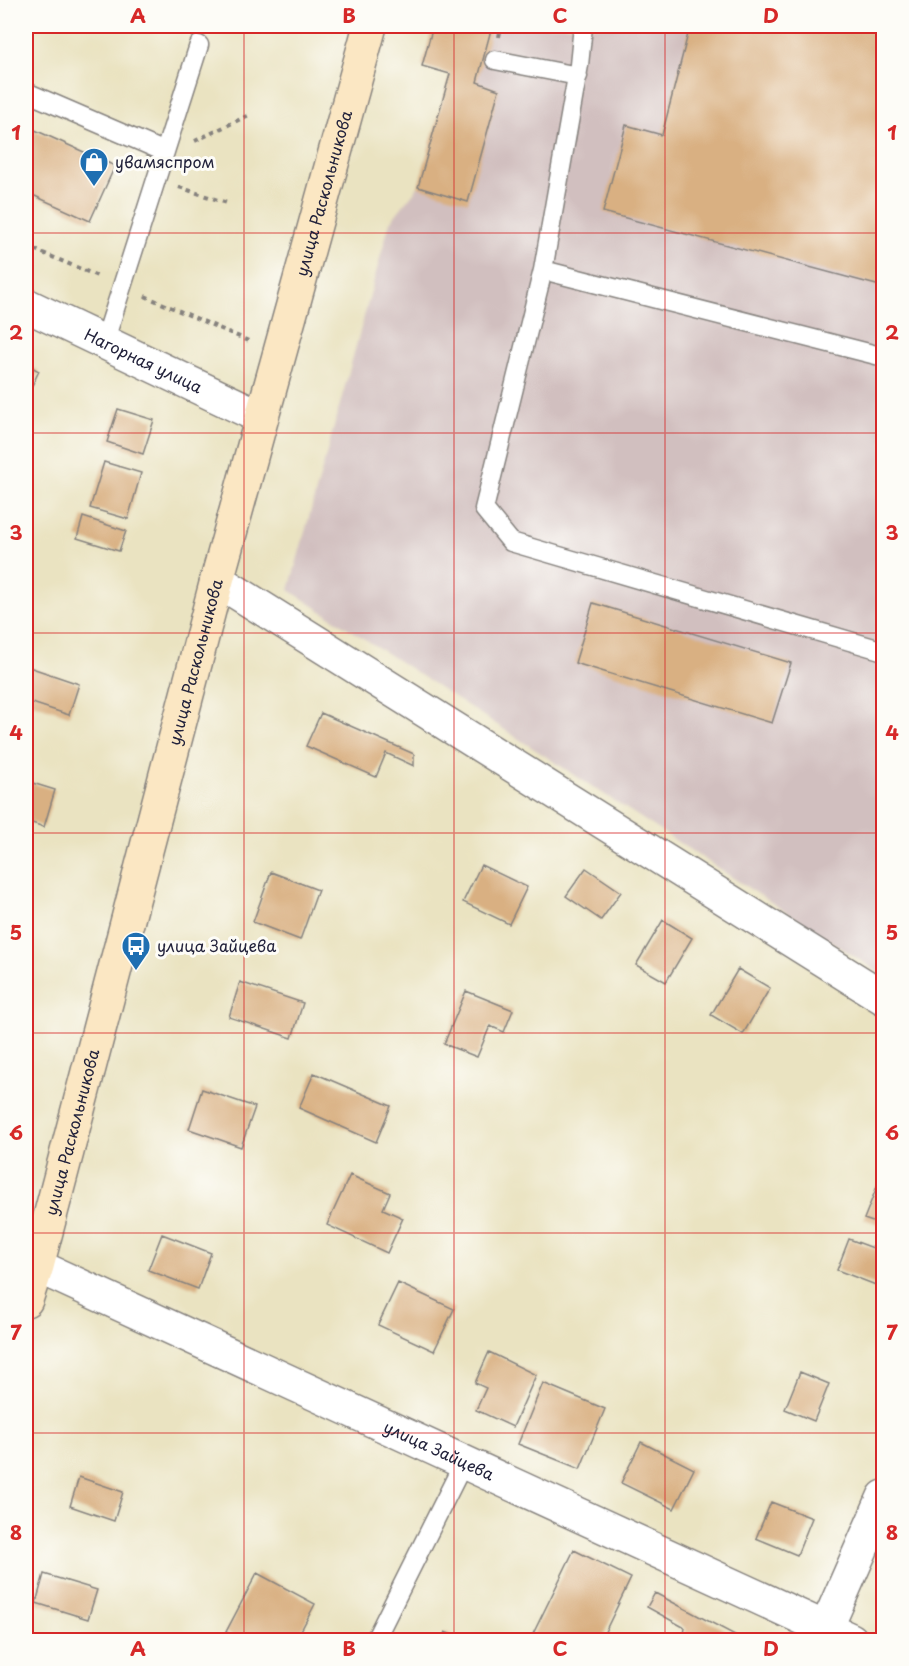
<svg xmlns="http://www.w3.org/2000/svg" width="909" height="1666" font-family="'Playpen Sans',sans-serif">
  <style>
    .industrial { fill: #d1bfbf }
    .building { fill: #d9b082 }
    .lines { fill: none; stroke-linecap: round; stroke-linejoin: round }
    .lane-casing { stroke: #86827e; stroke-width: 21 }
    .street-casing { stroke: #86827e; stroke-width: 36 }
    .secondary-casing { stroke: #86827e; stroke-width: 36 }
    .path { stroke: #86827e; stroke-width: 4; stroke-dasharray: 4.5 4.5; stroke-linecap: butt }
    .lane { stroke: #fff; stroke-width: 18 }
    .street { stroke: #fff; stroke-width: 33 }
    .secondary { stroke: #fbe7c3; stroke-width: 33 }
    .grid { fill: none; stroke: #d62828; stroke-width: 1.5; stroke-opacity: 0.55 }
    .labels { text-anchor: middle; stroke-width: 6; stroke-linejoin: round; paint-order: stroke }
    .poi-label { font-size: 16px; fill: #22223b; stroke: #fdfcf7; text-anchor: start }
    .street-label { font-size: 16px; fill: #22223b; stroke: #fdfcf7 }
    .neatline { fill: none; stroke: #d62828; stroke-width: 2 }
    .grid-label { font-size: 20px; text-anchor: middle; font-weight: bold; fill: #d62828 }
  </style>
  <rect width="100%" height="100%" fill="#fdfcf7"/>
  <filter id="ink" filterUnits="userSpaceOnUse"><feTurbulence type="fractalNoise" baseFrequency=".0167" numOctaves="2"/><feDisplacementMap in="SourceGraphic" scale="12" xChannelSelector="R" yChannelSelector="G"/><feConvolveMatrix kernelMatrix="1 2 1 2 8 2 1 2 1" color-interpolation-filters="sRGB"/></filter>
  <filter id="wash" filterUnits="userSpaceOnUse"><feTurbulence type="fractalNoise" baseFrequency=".008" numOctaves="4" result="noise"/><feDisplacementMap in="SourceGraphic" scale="24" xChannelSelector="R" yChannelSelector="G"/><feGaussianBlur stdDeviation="1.35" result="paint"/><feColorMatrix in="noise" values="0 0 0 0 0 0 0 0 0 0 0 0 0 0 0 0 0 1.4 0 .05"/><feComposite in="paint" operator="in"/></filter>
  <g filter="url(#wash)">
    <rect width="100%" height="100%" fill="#eae3c1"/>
    <!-- industrial -->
    <path class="industrial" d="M433 26H883V975L289 590 390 222 418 187 450 74 422 66Z"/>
    <g id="blocks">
      <!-- building -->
      <path class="building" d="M433 26H492L477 82 499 90 468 202 418 187 450 74 422 66Z
        M690 26H884V287L603 212 626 125 662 135Z
        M26 126 115 166 90 221 26 192Z
        M26 364 39 371 26 398Z
        M118 409 154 420 143 454 107 442Z
        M104 462 141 473 128 519 90 508Z
        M83 517 126 531 119 551 77 538Z
        M593 603 791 663 772 723 575 663Z
        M26 666 79 684 69 715 26 701Z
        M321 713 414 754V766L386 753 376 777 306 746Z
        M26 781 55 790 44 827 26 821Z
        M481 865 527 887 509 924 463 902Z
        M586 868 621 892 601 920 566 896Z
        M271 872 318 890 300 940 253 922Z
        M663 920 692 938 666 982 636 965Z
        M738 969 770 988 743 1034 711 1015Z
        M240 982 303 1003 292 1038 229 1017Z
        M466 991 513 1010 504 1032 490 1026 477 1057 444 1044Z
        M314 1073 391 1106 376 1142 299 1108Z
        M202 1089 255 1107 241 1147 189 1129Z
        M350 1175 390 1193 383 1209 403 1218 387 1253 327 1225Z
        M880 1179 884 1180V1226L864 1219Z
        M162 1234 211 1253 198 1289 148 1270Z
        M849 1239 884 1252V1280L881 1287 837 1270Z
        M398 1283 454 1309 434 1351 378 1325Z
        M489 1352 536 1375 513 1427 476 1410 486 1388 475 1383Z
        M800 1372 829 1384 814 1421 785 1409Z
        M543 1383 605 1409 580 1469 518 1444Z
        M641 1442 694 1469 674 1509 621 1483Z
        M79 1477 123 1492 114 1521 70 1506Z
        M771 1502 812 1518 797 1555 756 1538Z
        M574 1550 631 1578 601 1640H537L531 1638Z
        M257 1573 315 1604 296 1640H243L226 1632Z
        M44 1574 97 1590 88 1619 36 1603Z
        M655 1593 735 1635 732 1640H683L685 1628 647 1607Z
        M445 1632 463 1640H441Z"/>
    </g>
  </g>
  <g filter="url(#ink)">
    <use href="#blocks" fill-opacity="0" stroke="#86827e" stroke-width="1.5"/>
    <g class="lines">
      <!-- lane casing -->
      <g class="lane-casing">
        <path id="lane" d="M495 60 578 76
          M26 92 165 152
          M543 270 579 65 583 26
          M104 343 199 45
          M884 357 543 270 484 509 511 542 884 651
          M375 1640 464 1462"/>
      </g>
      <!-- street casing -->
      <g class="street-casing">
        <g id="street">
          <path id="s1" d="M26 305 261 417"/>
          <path d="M217 580 884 998"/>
          <path id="s2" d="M26 1262 37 1266 851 1640"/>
          <path d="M821 1640 884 1497"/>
        </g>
      </g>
      <!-- secondary casing -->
      <g class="secondary-casing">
        <g id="secondary">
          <path id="s3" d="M26 1300 37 1266 217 580 370 26"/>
        </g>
      </g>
      <!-- path -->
      <path class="path" d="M499 37 501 26
        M195 141 251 114
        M179 187 227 203
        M26 246 100 277
        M145 296 251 342"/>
      <!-- lane -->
      <use href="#lane" class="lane"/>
      <!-- street -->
      <use href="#street" class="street"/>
      <!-- secondary -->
      <use href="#secondary" class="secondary"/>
    </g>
  </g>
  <!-- grid -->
  <path class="grid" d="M244 26V1640M454 26V1640M665 26V1640M26 233H884M26 433H884M26 633H884M26 833H884M26 1033H884M26 1233H884M26 1433H884"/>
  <!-- icons -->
  <defs>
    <g id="shop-pin" transform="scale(1.5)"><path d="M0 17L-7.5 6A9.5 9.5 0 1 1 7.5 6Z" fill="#1f6fb2" stroke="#fdfcf7"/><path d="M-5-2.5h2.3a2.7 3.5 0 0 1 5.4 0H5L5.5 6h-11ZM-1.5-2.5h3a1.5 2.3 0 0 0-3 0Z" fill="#fff"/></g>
    <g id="bus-pin" transform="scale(1.5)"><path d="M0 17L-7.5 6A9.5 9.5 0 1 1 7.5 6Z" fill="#1f6fb2" stroke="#fdfcf7"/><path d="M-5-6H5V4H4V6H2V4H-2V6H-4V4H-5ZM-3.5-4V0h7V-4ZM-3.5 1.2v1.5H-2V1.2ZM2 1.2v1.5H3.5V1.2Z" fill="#fff"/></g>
  </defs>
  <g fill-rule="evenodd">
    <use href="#shop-pin" x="94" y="162"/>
    <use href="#bus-pin" x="136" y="946"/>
  </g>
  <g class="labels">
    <!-- poi labels -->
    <g class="poi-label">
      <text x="115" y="168">увамяспром</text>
      <text x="157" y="952">улица Зайцева</text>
    </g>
    <!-- street labels -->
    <g class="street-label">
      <text dy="6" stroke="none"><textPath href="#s3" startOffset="1146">улица Раскольникова</textPath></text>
      <text dy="6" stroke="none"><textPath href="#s1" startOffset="130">Нагорная улица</textPath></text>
      <text dy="6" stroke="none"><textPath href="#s3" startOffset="660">улица Раскольникова</textPath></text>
      <text dy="6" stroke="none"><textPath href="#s3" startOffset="174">улица Раскольникова</textPath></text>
      <text dy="6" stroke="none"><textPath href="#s2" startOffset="454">улица Зайцева</textPath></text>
    </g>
  </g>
  <!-- margin -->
  <rect width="909" height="1666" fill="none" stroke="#fdfcf7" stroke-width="66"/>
  <rect x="33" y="33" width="843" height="1600" class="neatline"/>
  <g class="grid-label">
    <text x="138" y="23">A</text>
    <text x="349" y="23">B</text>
    <text x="560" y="23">C</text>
    <text x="771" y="23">D</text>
    <text x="16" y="140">1</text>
    <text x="892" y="140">1</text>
    <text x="16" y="340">2</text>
    <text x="892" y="340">2</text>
    <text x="16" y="540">3</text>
    <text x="892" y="540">3</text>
    <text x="16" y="740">4</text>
    <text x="892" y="740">4</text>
    <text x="16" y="940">5</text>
    <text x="892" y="940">5</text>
    <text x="16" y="1140">6</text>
    <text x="892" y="1140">6</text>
    <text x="16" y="1340">7</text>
    <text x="892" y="1340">7</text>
    <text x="16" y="1540">8</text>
    <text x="892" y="1540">8</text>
    <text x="138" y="1656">A</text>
    <text x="349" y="1656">B</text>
    <text x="560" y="1656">C</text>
    <text x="771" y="1656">D</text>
  </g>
</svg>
